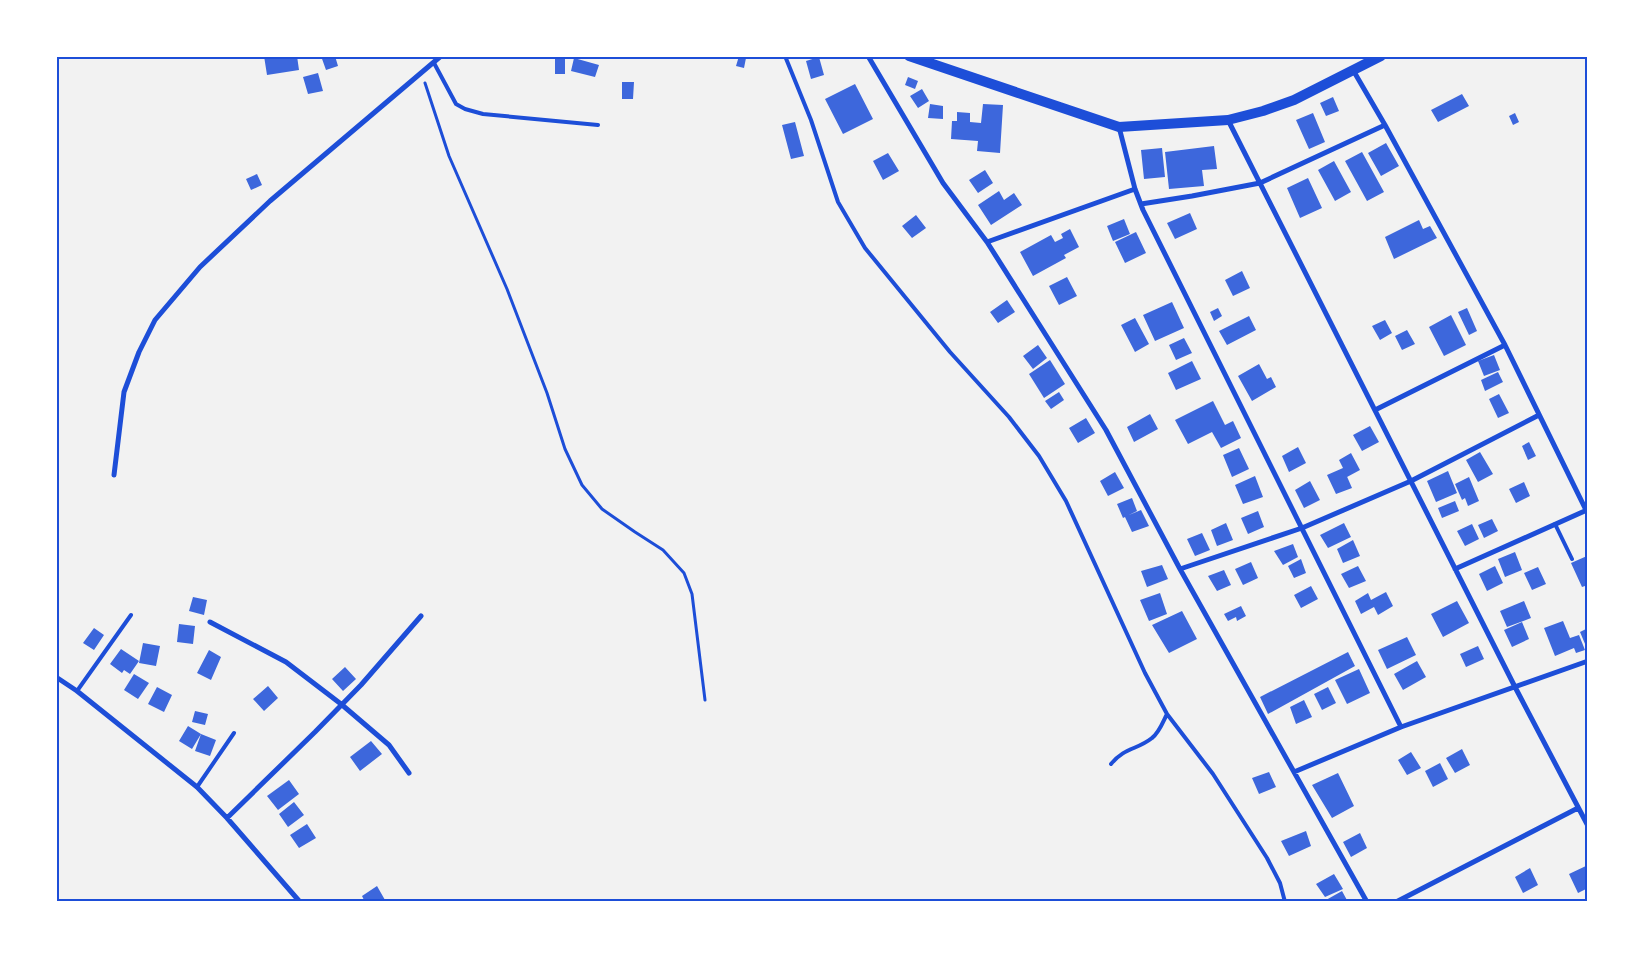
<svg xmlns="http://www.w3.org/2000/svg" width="1644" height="958" font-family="Signika,sans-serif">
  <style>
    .building { fill: #3d67dc }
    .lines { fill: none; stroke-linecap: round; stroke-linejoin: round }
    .path { stroke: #1d4ed8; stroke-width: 3 }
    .service { stroke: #1d4ed8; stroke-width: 4 }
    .minor { stroke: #1d4ed8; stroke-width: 5 }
    .secondary { stroke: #1d4ed8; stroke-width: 10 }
    .neatline { fill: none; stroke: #1d4ed8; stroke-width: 2 }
  </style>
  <rect width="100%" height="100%" fill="#f2f2f2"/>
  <!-- building -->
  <path class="building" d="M264 56H297L299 70 267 75Z
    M321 56H335L338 66 326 70Z
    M555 56H565V74H555Z
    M739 56 746 58 744 68 736 66Z
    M819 57 824 75 811 79 806 61Z
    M574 58 599 65 595 77 571 71Z
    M318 73 323 91 308 94 303 77Z
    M908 77 918 81 915 89 905 85Z
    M622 82H634L633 99H622Z
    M855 84 873 119 843 134 825 99Z
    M922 89 929 101 918 108 910 96Z
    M1462 94 1469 106 1438 122 1431 110Z
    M1333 97 1339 111 1326 116 1320 103Z
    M930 104 943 106V119L928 118Z
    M983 104 1003 105 1000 153 977 151 978 141 951 139 952 121H957V112L970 113V122L981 123Z
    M1313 113 1325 142 1309 149 1296 120Z
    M1515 113 1519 122 1513 125 1509 116Z
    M795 122 804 156 791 159 782 125Z
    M1386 143 1399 166 1381 176 1368 153Z
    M1214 146 1217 169 1202 170 1204 186 1169 189 1165 152Z
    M1162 148 1165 177 1144 179 1141 150Z
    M1362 152 1384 192 1367 201 1345 161Z
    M888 153 899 171 883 180 873 161Z
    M1334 161 1351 192 1335 201 1318 170Z
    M985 170 993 183 978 193 969 180Z
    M257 174 262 185 251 190 246 179Z
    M1308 178 1322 208 1300 218 1287 188Z
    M999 191 1004 200 1014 193 1022 205 991 225 978 205Z
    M1190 213 1197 229 1175 239 1167 223Z
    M916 215 926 228 912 238 902 226Z
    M1124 219 1130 234 1113 241 1107 226Z
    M1419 220 1423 229 1430 226 1437 238 1394 259 1385 237Z
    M1070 229 1079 247 1064 255 1066 258 1033 276 1020 252 1051 235 1055 242 1063 238 1061 234Z
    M1136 232 1146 253 1125 263 1115 242Z
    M1242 271 1250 288 1233 296 1225 280Z
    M1067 277 1077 296 1059 305 1049 286Z
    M1007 300 1015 312 998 323 990 312Z
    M1172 302 1184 328 1155 341 1143 315Z
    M1218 308 1222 316 1214 321 1210 312Z
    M1467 308 1477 331 1469 335 1458 312Z
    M1451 315 1466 345 1444 356 1429 327Z
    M1249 316 1256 330 1227 345 1219 331Z
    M1135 318 1149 344 1135 352 1121 325Z
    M1385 320 1392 333 1380 340 1372 326Z
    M1407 330 1415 344 1402 350 1395 336Z
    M1184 338 1192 353 1176 360 1169 345Z
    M1038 345 1047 358 1033 369 1023 356Z
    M1494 355 1500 370 1484 376 1478 361Z
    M1050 360 1065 384 1044 398 1029 374Z
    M1192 361 1201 379 1176 390 1168 373Z
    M1259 364 1267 379 1271 377 1276 387 1252 401 1238 376Z
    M1498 372 1503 382 1485 391 1481 380Z
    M1059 392 1064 400 1051 409 1045 401Z
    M1499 394 1509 413 1498 418 1489 399Z
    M1213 401 1225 425 1233 421 1241 438 1221 448 1212 432 1188 444 1175 420Z
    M1150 414 1158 429 1134 442 1127 427Z
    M1086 418 1095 433 1078 443 1069 428Z
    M1370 426 1379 442 1362 451 1353 435Z
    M1529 442 1536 456 1528 460 1522 446Z
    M1298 447 1306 463 1289 472 1282 456Z
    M1239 448 1249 469 1232 477 1223 455Z
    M1480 452 1493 474 1478 482 1466 460Z
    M1351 453 1360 470 1347 477 1345 472 1352 488 1336 494 1327 475 1343 468 1339 460Z
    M1448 471 1457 493 1436 502 1427 481Z
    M1115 472 1124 488 1108 496 1100 481Z
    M1255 476 1263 497 1243 504 1235 485Z
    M1469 477 1479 501 1468 506 1465 498 1462 500 1455 484Z
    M1310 481 1320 500 1304 508 1295 490Z
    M1524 482 1530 496 1516 503 1509 489Z
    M1132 498 1137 511 1129 515 1141 510 1149 526 1132 532 1125 517 1123 518 1117 504Z
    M1455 501 1459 511 1442 518 1438 508Z
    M1258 511 1264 527 1248 534 1241 518Z
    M1492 519 1498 531 1484 538 1478 525Z
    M1226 523 1233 540 1217 546 1211 530Z
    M1344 523 1351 537 1328 548 1320 535Z
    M1472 524 1479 539 1465 546 1457 531Z
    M1202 533 1210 550 1195 556 1187 539Z
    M1353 540 1360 556 1343 563 1337 549Z
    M1293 544 1298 557 1283 565 1274 551Z
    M1515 552 1522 570 1505 577 1498 559Z
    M1587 556 1588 585 1582 587 1571 563Z
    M1301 559 1306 573 1294 578 1288 566Z
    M1251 562 1258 578 1243 585 1235 569Z
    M1162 565 1168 579 1147 587 1141 571Z
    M1358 566 1366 581 1349 588 1341 574Z
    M1495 566 1503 583 1487 591 1479 574Z
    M1538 567 1546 584 1532 590 1524 573Z
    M1224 570 1231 585 1217 591 1208 576Z
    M1311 586 1318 599 1301 608 1294 595Z
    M1386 592 1393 606 1378 615 1374 607 1361 614 1355 601 1368 593 1371 600Z
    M1160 593 1167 614 1149 621 1140 600Z
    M193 597 207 600 204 615 189 611Z
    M1457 601 1469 623 1443 637 1431 614Z
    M1524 601 1531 618 1507 627 1500 611Z
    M1241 606 1246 616 1237 621 1236 617 1228 621 1224 614Z
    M1182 611 1197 639 1169 653 1152 625Z
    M1563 621 1570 638 1579 635 1585 650 1576 653 1574 648 1555 656 1544 628Z
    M1522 622 1529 639 1512 647 1504 630Z
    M179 624 195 626 193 644 177 642Z
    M94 628 104 635 94 650 83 643Z
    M1588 628V651L1580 632Z
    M1407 637 1416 655 1387 669 1378 650Z
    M143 643 160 646 156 666 139 663Z
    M1478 646 1484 659 1466 667 1460 654Z
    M121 649 139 661 130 674 124 670 122 673 110 664Z
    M209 650 221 657 211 680 197 673Z
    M1348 652 1355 666 1268 714 1260 697Z
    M1417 661 1426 677 1403 690 1394 674Z
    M345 667 356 679 343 691 332 679Z
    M1359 669 1370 693 1347 704 1335 680Z
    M134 674 149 683 138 699 124 690Z
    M268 686 278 698 264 711 253 699Z
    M157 687 172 695 164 712 148 704Z
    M1328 687 1336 703 1322 710 1314 694Z
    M1304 700 1312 717 1296 724 1290 707Z
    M195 711 208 714 205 725 192 722Z
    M188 726 201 734 192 749 179 741Z
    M201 734 216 740 210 756 195 751Z
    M371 741 382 754 360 771 350 757Z
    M1462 749 1470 765 1455 773 1446 758Z
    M1411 752 1421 768 1407 775 1398 760Z
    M1440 763 1448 779 1433 787 1425 771Z
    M1269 772 1276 787 1259 794 1252 778Z
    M1338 773 1354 806 1332 818 1312 785Z
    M289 780 299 794 278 810 267 796Z
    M294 802 304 815 288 827 279 814Z
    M307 824 316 838 299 848 290 835Z
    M1306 831 1311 846 1289 856 1281 841Z
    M1360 833 1367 848 1351 857 1343 842Z
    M1588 865V888L1578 893 1569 874Z
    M1530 868 1538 885 1523 893 1515 877Z
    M1334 874 1343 889 1325 897 1316 884Z
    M377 886 385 900 381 902H365L362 896Z
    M1342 891 1348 902H1327L1326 900Z"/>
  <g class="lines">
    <!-- path -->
    <path class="path" d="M425 83 449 156 507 289 547 393 565 449 582 485 602 509 635 532 663 550 684 573 692 594 705 700"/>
    <!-- service -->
    <path class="service" d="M785 56 811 120 838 202 865 248 950 352 1009 417 1039 456 1066 501 1145 673 1167 714 1213 774 1267 858 1280 883 1285 902
      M434 63 456 104 465 109 483 114 598 125
      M1555 524 1572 559
      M77 691 131 615
      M1111 764C1125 747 1137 750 1152 738 1159 733 1163 722 1167 714
      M197 787 234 733"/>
    <!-- minor -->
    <path class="minor" d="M868 56 943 183 987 242 1106 430 1180 569 1367 902
      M1353 70 1385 125
      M1228 120 1515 687 1588 826
      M1119 127 1135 189 1143 210 1401 727
      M1141 204 1192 196 1260 183 1385 125 1505 345 1586 510
      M987 242 1135 189
      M1375 410 1505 345
      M114 475 124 392 139 352 155 320 200 267 270 201 441 56
      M1180 569 1302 528 1411 481 1539 415
      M1455 569 1587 510
      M210 622 286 662 341 704 389 745 409 773
      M56 677 77 691 197 787 227 818 300 902
      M1294 772 1401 727 1588 661
      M227 818 315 732 361 685 421 616
      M1396 902 1578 808"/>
    <!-- secondary -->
    <path class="secondary" d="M909 56 1119 127 1228 120 1263 111 1294 100 1381 56"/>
  </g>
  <!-- border -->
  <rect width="1644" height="958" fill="none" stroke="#ffffff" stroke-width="115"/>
  <rect x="58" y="58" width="1528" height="842" class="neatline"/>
</svg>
